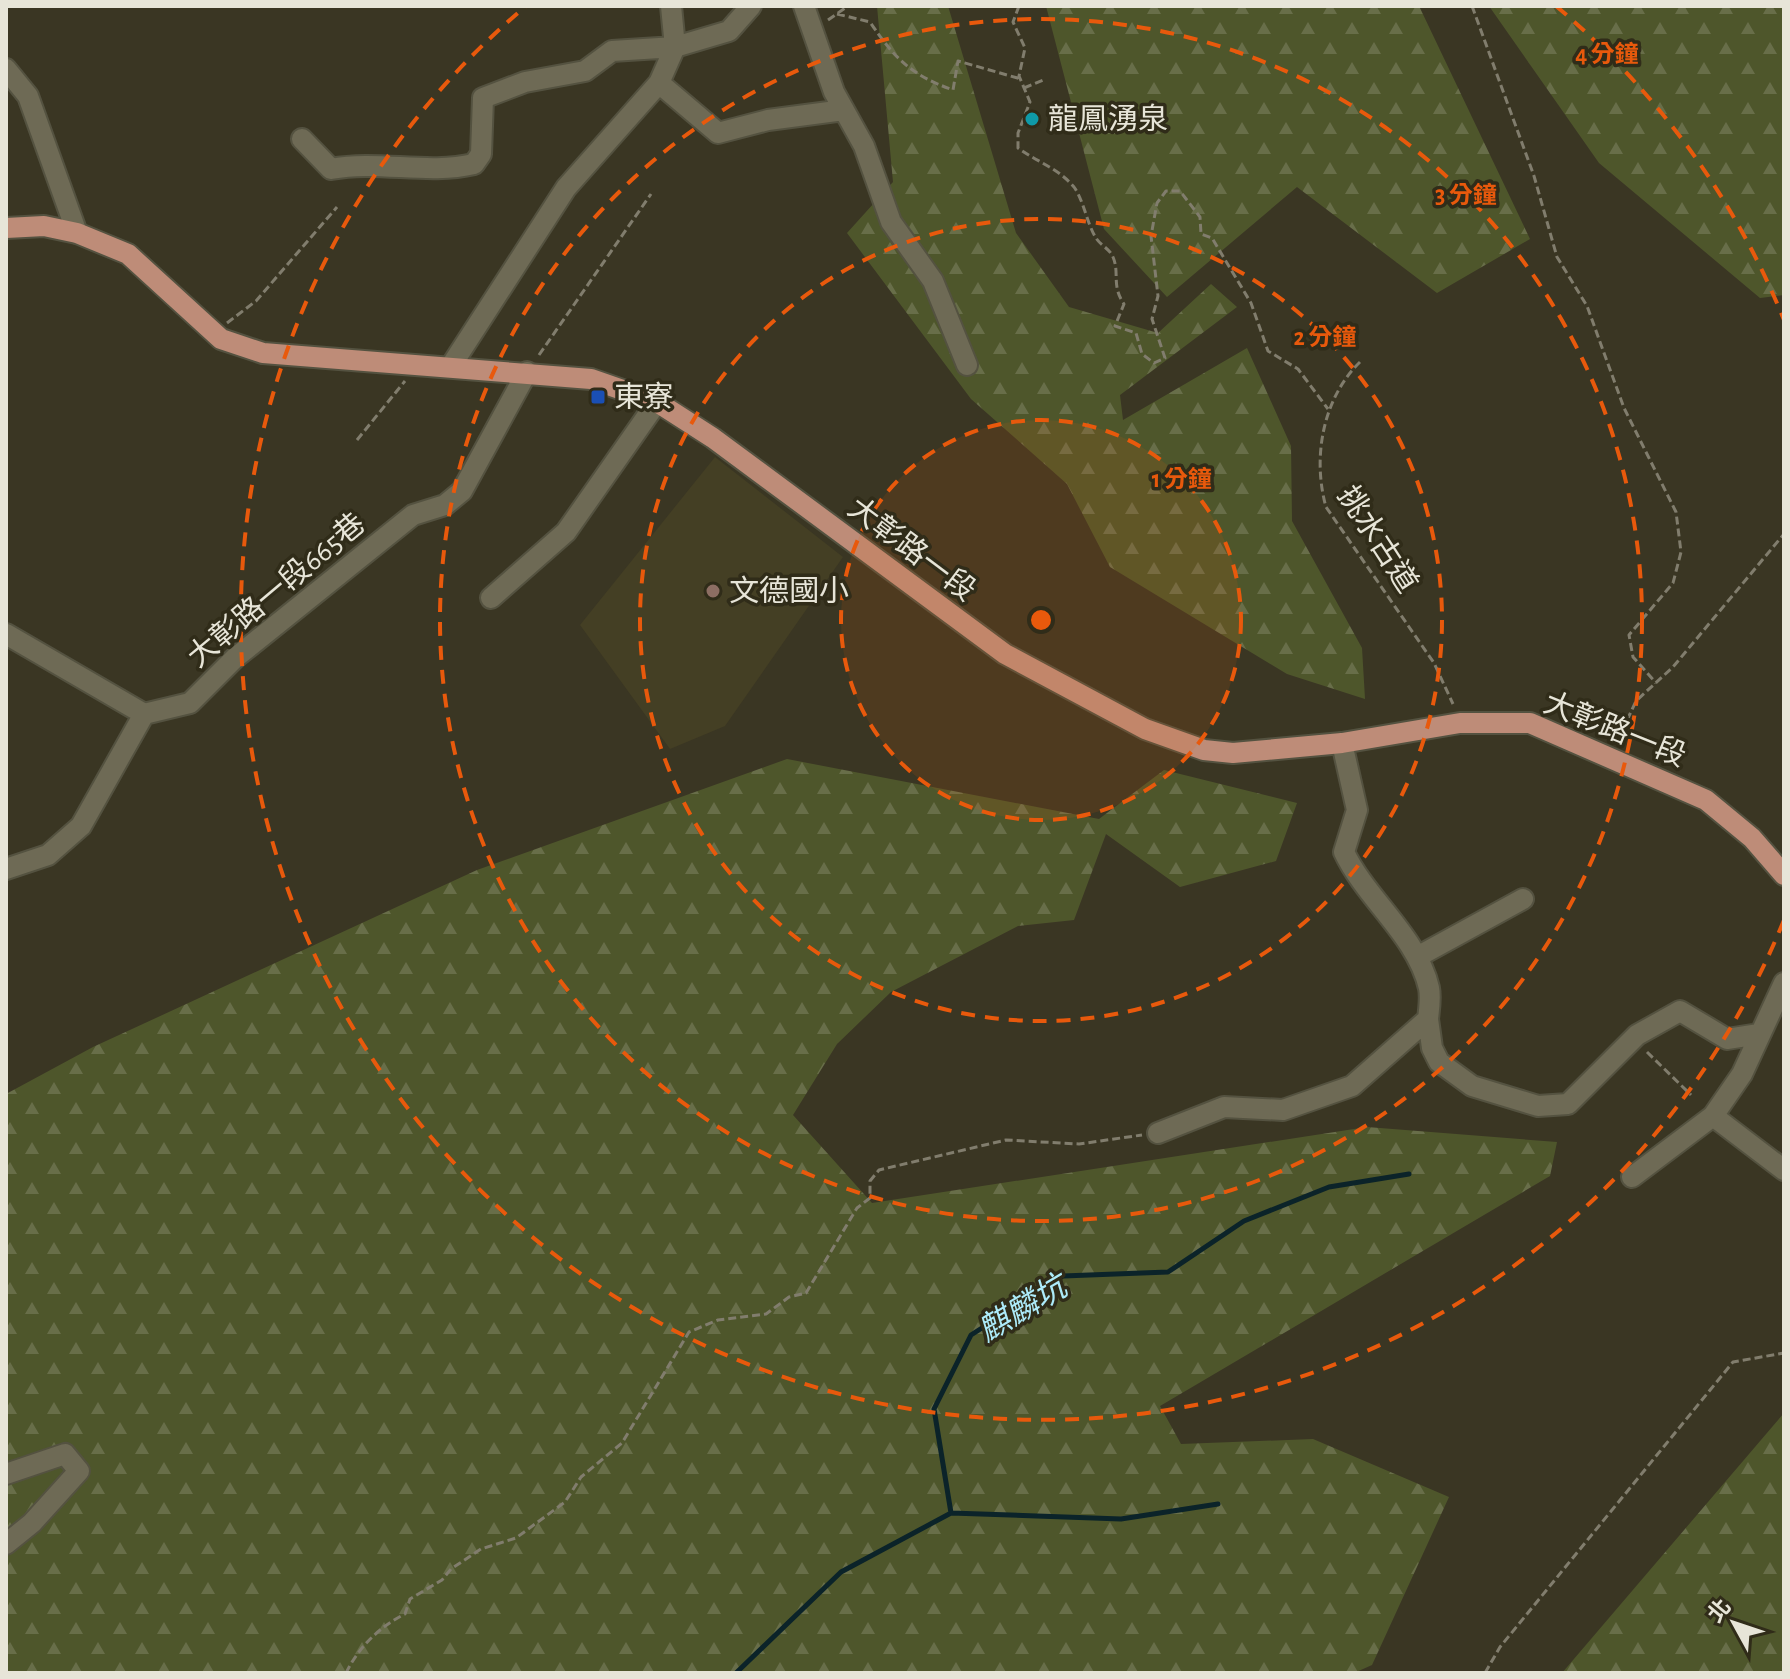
<svg xmlns="http://www.w3.org/2000/svg" width="1790" height="1679" font-family="'Alegreya Sans','Noto Sans TC',sans-serif">
  <style>
    .built { fill: #443f24 }
    .forest { fill: url(#forest-firs) }
    .lines { fill: none; stroke-linecap: round; stroke-linejoin: round }
    .stream { stroke: #0b2329; stroke-width: 5 }
    .minor-casing { stroke: #545240; stroke-width: 24 }
    .major-casing { stroke: #545240; stroke-width: 24 }
    .path { stroke: #817d6d; stroke-width: 3; stroke-dasharray: 8 4; stroke-linecap: butt }
    .minor { stroke: #6e6a55; stroke-width: 20 }
    .major { stroke: #be8c78; stroke-width: 20 }
    .ring { fill: none; stroke: #e8590c; stroke-width: 4; stroke-dasharray: 14 10 }
    .culture-dot { fill: #0f9aa8; stroke: #302c19; stroke-width: 3 }
    .transit-dot { fill: #1a4fb4; stroke: #302c19; stroke-width: 3 }
    .education-dot { fill: #8d6e63; stroke: #302c19; stroke-width: 3 }
    .labels { text-anchor: middle; stroke-width: 7; stroke-linejoin: round; paint-order: stroke }
    .poi-label { font-size: 30px; fill: #e7e5d8; stroke: #302c19; text-anchor: start }
    .street-label { font-size: 30px; fill: #e7e5d8; stroke: #302c19 }
    .water-label { font-size: 32px; font-style: italic; fill: #adebfa; stroke: #302c19 }
    .centre { fill: #e8590c; stroke: #302c19; stroke-width: 4 }
    .ring-label { font-size: 24px; text-anchor: middle; font-weight: bold; fill: #e8590c; stroke: #302c19; stroke-width: 7; stroke-linejoin: round; paint-order: stroke }
  </style>
  <defs>
    <pattern id="forest-firs" width="22" height="20" patternUnits="userSpaceOnUse" patternTransform="scale(2)"><rect width="22" height="20" fill="#4e562b"/><path d="M5 1l3.5 6h-7zM16 11l3.5 6h-7z" fill="#686e49"/></pattern>
  </defs>
  <rect width="100%" height="100%" fill="#3a3623"/>
  <!-- built -->
  <path class="built" d="M715 457 843 557 725 726 670 749 580 625Z"/>
  <!-- forest -->
  <path class="forest" d="M877 6H948L1016 233 1069 307 1158 333 1211 284 1237 307 1120 395 1123 420 1247 348 1291 446 1292 521 1362 648 1365 699 1287 674 1110 567 1067 484 971 399 847 233 893 182Z
    M1046 6H1419L1530 239 1437 293 1297 187 1167 297 1104 229Z
    M1489 6H1784V295L1760 298 1599 163Z
    M787 759 1099 819 1164 770 1297 803 1276 861 1180 887 1106 834 1074 920 1018 926 891 992 837 1044 793 1115 872 1203 1367 1127 1557 1142 1550 1176 1160 1406 1181 1444 1313 1439 1449 1497 1372 1665 1354 1673H6V1094L93 1047 477 870Z
    M1784 1413V1673H1562Z"/>
  <g class="lines">
    <!-- stream -->
    <path class="stream" d="M951 1513 1121 1519 1218 1504
      M736 1673 841 1572 951 1513 934 1409 971 1335 1063 1276 1168 1272 1244 1221 1329 1187 1409 1174"/>
    <!-- minor casing -->
    <g class="minor-casing">
      <path id="minor" d="M804 6 834 92 864 146 891 222 933 281 967 365
        M6 69 28 96 77 233
        M659 83 718 133 768 120 844 110
        M302 139 331 169C379 160 427 175 474 164L481 154 483 98 525 82 585 71 612 51 675 47 671 6
        M451 366 566 188 659 83 675 47 729 31 751 6
        M491 598 566 532 657 402
        M6 634 144 714 190 703 235 658 413 515 445 505 462 491 527 372
        M6 869 48 855 81 826 144 714
        M1417 957 1523 899
        M1428 1019 1432 1048 1439 1062 1472 1086 1538 1106 1568 1104 1637 1035 1680 1011 1727 1039 1759 1034
        M1713 1116 1784 1170
        M1158 1133 1224 1107 1283 1110 1352 1086 1428 1019C1429 1010 1431 998 1429 988 1417 936 1366 899 1344 852L1357 810 1342 743
        M1632 1177 1713 1116 1742 1074 1784 983
        M6 1474 65 1454 79 1471 32 1523 6 1544"/>
    </g>
    <!-- major casing -->
    <g class="major-casing">
      <path id="major" d="M6 228 44 226 77 233 128 254 221 339 263 353 591 379 657 402 713 438 1005 654 1145 729 1204 750 1233 753 1342 743 1460 723H1530L1706 800 1752 838 1784 875"/>
    </g>
    <!-- path -->
    <path class="path" d="M1019 6 1013 22 1025 48 1019 76 1030 102 1018 133V148C1037 162 1058 168 1074 187 1084 201 1087 224 1096 238 1100 245 1110 249 1113 257 1120 274 1111 285 1124 304L1115 326 1136 333 1142 354 1154 363 1165 358 1152 319 1158 296 1151 236 1157 203 1166 191H1180L1200 217 1201 234 1212 238 1251 303 1268 351 1298 369 1328 409
      M1472 6 1534 176 1557 257 1587 306 1624 408 1676 512 1681 552 1673 583 1629 635 1633 657 1656 683
      M837 14 870 22C895 59 911 75 953 90L958 61 1021 79
      M828 20 848 6
      M1024 88 1046 79
      M227 323 256 301 337 207
      M539 355 651 194
      M1360 362C1323 398 1312 457 1326 507L1434 663 1453 704
      M357 440 405 381
      M1617 742 1636 701 1673 667 1784 534
      M1647 1052 1691 1095
      M346 1673C358 1648 380 1626 405 1614L410 1599 442 1580 451 1569 481 1549 516 1538 565 1502 581 1477 622 1443 689 1332 718 1320 766 1314 789 1297 806 1293 857 1208 870 1198V1181L879 1170 1006 1140 1079 1144 1142 1135
      M1485 1673 1500 1647 1733 1362 1784 1353"/>
    <!-- minor -->
    <use href="#minor" class="minor"/>
    <!-- major -->
    <use href="#major" class="major"/>
  </g>
  <!-- distance rings -->
  <circle cx="1041" cy="620" r="200" fill="#e8590c" fill-opacity=".12"/>
  <g class="ring">
    <circle cx="1041" cy="620" r="200"/>
    <circle cx="1041" cy="620" r="401"/>
    <circle cx="1041" cy="620" r="601"/>
    <path d="M1784 920A801 801 0 1 1 526 6M1556 6A801 801 0 0 1 1784 320"/>
  </g>
  <!-- markers -->
  <circle class="culture-dot" cx="1032" cy="119" r="8"/>
  <rect class="transit-dot" x="590" y="389" width="16" height="16" rx="4"/>
  <circle class="education-dot" cx="713" cy="591" r="8"/>
  <g class="labels">
    <!-- poi labels -->
    <g class="poi-label">
      <text x="1048" y="129">龍鳳湧泉</text>
      <text x="614" y="407">東寮</text>
      <text x="729" y="601">文德國小</text>
    </g>
    <!-- street labels -->
    <g class="street-label">
      <text transform="translate(1378 539) rotate(57)" y="10">挑水古道</text>
      <text transform="translate(912 549) rotate(37)" y="10">大彰路一段</text>
      <text transform="translate(276 590) rotate(-40)" y="10">大彰路一段665巷</text>
      <text transform="translate(1615 729) rotate(22)" y="10">大彰路一段</text>
    </g>
    <!-- water labels -->
    <g class="water-label">
      <text transform="translate(1022 1308) rotate(-31)" y="11">麒麟坑</text>
    </g>
  </g>
  <circle cx="1041" cy="620" r="12" class="centre"/>
  <g class="ring-label">
    <text x="1607" y="62">4 分鐘</text>
    <text x="1466" y="203">3 分鐘</text>
    <text x="1325" y="345">2 分鐘</text>
    <text x="1182" y="487">1 分鐘</text>
  </g>
  <!-- border -->
  <rect width="1790" height="1679" fill="none" stroke="#e7e5d8" stroke-width="16"/>
  <!-- north arrow -->
  <g transform="translate(1734 1623) rotate(310)" stroke="#302c19" stroke-width="6" paint-order="stroke">
  <path d="M0-6L14 30L0 20L-14 30Z" fill="#e7e5d8"/>
  <text y="-12" font-size="22" font-weight="bold" text-anchor="middle" fill="#e7e5d8">北</text>
  </g>
</svg>
